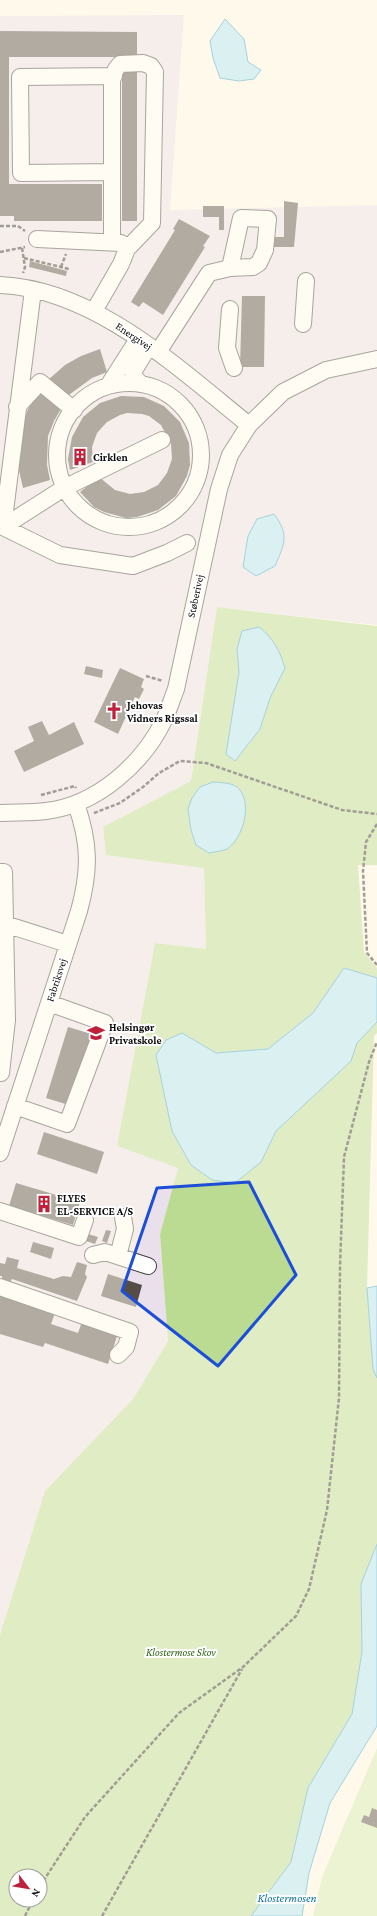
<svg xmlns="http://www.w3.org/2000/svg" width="377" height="1916" font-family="'Crimson Pro',serif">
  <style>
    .industrial { fill: #e9e0eb }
    .green { fill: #d6eab4 }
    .forest { fill: #bbdb93; fill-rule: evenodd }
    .water { fill: #afe4f7; stroke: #34a3d0 }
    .building { fill: #554c48 }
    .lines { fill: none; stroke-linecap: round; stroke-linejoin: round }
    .minor-casing { stroke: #3f3f3f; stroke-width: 18 }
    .path { stroke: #2e2e2e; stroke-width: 2.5; stroke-dasharray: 4 2; stroke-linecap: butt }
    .minor { stroke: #fff; stroke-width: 16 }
    .marked { fill: none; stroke: #1d4ed8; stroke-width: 3; stroke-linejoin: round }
    .labels { text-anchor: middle; stroke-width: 4; stroke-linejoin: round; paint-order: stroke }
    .street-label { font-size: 11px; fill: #0c0c0c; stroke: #fff }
    .poi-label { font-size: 11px; font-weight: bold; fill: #0c0c0c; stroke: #fff; text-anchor: start }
    .park-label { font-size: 11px; font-style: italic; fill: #33641b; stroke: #fff }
    .water-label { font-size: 12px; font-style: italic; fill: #1372a0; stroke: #fff }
  </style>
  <rect width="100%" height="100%" fill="#fff9eb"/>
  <!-- industrial -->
  <path class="industrial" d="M184 15 170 210 377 205V625L217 607 191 781 103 827 106 855 204 867 206 949 155 943 117 1146 178 1168 160 1234 168 1341 133 1399 45 1491 0 1635V16Z"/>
  <!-- green -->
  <path class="green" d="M377 1748V1916H313L322 1877Z"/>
  <!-- forest -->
  <path class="forest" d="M217 607 377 626V865H358L364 952 377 968V978L344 968 313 1013 268 1049 216 1053 182 1033 172 1131 191 1165 212 1180 261 1162 276 1131 351 1061 357 1043 377 1022V1033L374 1036 367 1288 373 1369 377 1378V1544L361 1584 362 1652 352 1714 308 1788 291 1862 251 1916H0V1635L45 1491 133 1399 168 1341 160 1234 178 1168 117 1146 155 943 206 949 204 868 106 855 103 827 191 781ZM259 627C273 638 280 651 285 668L270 698 260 729 235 761 226 754 239 672 237 649ZM16 1876H40V1900H16Z"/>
  <!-- water -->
  <path class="water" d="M225 19 244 39 248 62 261 70 254 79 239 81 220 78 213 58 210 41Z
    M274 514C290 535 284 545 275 566L256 576 243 567 248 536 257 519Z
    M259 627C273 638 280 651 285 668L270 698 260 729 235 761 226 754 239 672 237 649 242 631Z
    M213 782C222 783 234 782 240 790 252 806 243 838 227 849 223 851 214 852 209 853L196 845 191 830 188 809 192 798 200 787Z
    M344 968 377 978V1022L357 1043 351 1061 276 1131 261 1162 235 1183 212 1180 191 1165 172 1131 156 1055 166 1040 182 1033 216 1053 268 1049 313 1013Z
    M377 1286V1378L373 1369 367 1288Z
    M377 1544V1726L330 1803 309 1873 302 1916H251L291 1862 308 1788 352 1714 362 1652 361 1584Z"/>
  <!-- building -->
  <path class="building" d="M0 31 137 32V57H9V184H102V221H14V216H0Z
    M122 71H137V221H122Z
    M284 201 298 203 294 247H272V237H284Z
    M203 206H224V230H219V217H203Z
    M179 219 210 236 203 246 205 247 163 315 143 302 139 307 131 302 175 230 173 229Z
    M30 261 67 271 66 276 29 267Z
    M242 296H265L264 367H240Z
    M100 349 107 372 92 378 66 397 48 380 65 365 81 356Z
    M38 392 62 407 54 421 48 436 47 465 50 480 23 488 18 466 21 428 28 409Z
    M121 396 144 397 164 406 180 422 189 443 190 465 187 476 176 496 158 510 137 517 126 518 104 512 94 507 80 492 99 477 115 490 130 494 144 492 158 485 167 473 172 459 171 444 161 425 149 416 142 414 127 413 120 415 107 422 97 433 92 447 93 462 70 470 68 459 72 437 83 417 100 403Z
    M86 666 103 670 102 678 84 674Z
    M120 668 144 679 141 687 144 689 139 699 135 697 118 734 94 722Z
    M42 721 49 735 74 722 84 744 24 772 14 751 34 741 28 727Z
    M68 1027 95 1035 72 1106 46 1098Z
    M44 1132 104 1152 97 1174 37 1154Z
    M16 1183 80 1202 73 1225 9 1206Z
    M106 1230 111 1231 107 1243 102 1241Z
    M88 1234 98 1237 95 1244 86 1241Z
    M33 1242 54 1248 51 1259 30 1252Z
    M7 1257 19 1260 17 1268 54 1279 63 1276 71 1277 77 1262 87 1265 85 1274 87 1277 77 1301 12 1279 10 1282 2 1279V1276H0V1263L5 1264Z
    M108 1274 142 1285 136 1307 101 1296Z
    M0 1292 56 1310 51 1324 78 1333 83 1319 119 1330 108 1364 45 1343 43 1347 0 1334Z
    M372 1808 377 1810V1828L361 1822 364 1815 369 1817Z"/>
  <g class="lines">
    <!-- minor casing -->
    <g class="minor-casing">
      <path id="minor" d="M112 172 21 173 20 77 114 76
        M37 239 121 243 127 249 121 264 94 311
        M112 242V79L116 69 120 64 143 63 151 66 155 72 152 223 127 249
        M0 285C95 289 178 368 249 425
        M33 290 3 527 60 555 133 566 167 553 187 543
        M230 309 227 348 234 368
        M303 324 306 281
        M158 352 209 273 230 268 253 267 259 263 265 250 268 219 241 218 230 268
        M57 455a72 72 0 1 1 144 0a72 72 0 1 1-144 0Z
        M140 383 134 377 133 372 149 346
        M108 386 138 339
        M17 407 40 382 74 410
        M3 527 64 488 162 440
        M0 813C15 812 31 813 46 811 97 805 144 763 165 718 169 709 172 699 176 689L219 489 230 455 249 425 283 392 326 370 377 359
        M0 872H4L7 1020 1 1073
        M5 924 68 944
        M15 1106 67 1124 105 1023 49 1003
        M0 1153 79 911C90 871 90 843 76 804
        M0 1211 79 1237 85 1220
        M93 1255 105 1252 148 1266
        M118 1256 125 1229 123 1217
        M0 1287 130 1332 126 1347 118 1355"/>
    </g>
    <!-- path -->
    <path class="path" d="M0 226H18L25 231
      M22 248 25 267 23 273
      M0 252 25 247
      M24 258 69 269
      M61 267 66 254
      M146 676 163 681
      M41 795 75 786 76 788
      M94 813 120 803 143 787 159 773 180 761 206 763 342 810 377 814
      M377 824 366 842 363 871 367 953 377 965
      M40 1886 85 1817 179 1713 243 1667 296 1616 309 1589 327 1510 339 1398 340 1266 344 1157 369 1062 377 1042
      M25 1916 33 1900
      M102 1916 242 1669"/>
    <!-- minor -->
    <use href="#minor" class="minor"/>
  </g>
  <!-- marked area -->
  <path d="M0 0H377V1916H0ZM249 1182 296 1275 218 1366 122 1291 157 1188Z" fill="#fff9eb" fill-opacity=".55" fill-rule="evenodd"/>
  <path class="marked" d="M249 1182 296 1275 218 1366 122 1291 157 1188Z"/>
  <!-- icons -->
  <defs>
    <g id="building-bare" transform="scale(1.38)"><path d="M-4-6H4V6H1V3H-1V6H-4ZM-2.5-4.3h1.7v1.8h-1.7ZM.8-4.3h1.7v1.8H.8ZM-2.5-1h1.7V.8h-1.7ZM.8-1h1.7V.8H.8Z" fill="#be223b" stroke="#fff" stroke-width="2.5" paint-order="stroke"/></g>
    <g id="church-bare" transform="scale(1.38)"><path d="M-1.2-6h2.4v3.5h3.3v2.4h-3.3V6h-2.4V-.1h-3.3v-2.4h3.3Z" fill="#be223b" stroke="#fff" stroke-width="2.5" paint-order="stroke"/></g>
    <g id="school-bare" transform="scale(1.38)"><path d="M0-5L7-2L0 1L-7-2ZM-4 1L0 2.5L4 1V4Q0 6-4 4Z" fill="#be223b" stroke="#fff" stroke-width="2.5" paint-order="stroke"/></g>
  </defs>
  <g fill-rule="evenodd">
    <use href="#building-bare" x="80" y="457"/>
    <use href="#church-bare" x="114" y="711"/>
    <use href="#school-bare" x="96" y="1033"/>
    <use href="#building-bare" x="44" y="1204"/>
  </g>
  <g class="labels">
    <!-- street labels -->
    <g class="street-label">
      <text transform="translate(134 336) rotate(34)" y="4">Energivej</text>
      <text transform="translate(195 596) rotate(-78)" y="4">Støberivej</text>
      <text transform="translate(56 980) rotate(-72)" y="4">Fabriksvej</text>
    </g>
    <!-- poi labels -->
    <g class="poi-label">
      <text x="93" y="461">Cirklen</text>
      <text x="127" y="709">Jehovas<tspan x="127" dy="13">Vidners Rigssal</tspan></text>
      <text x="109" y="1031">Helsingør<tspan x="109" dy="13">Privatskole</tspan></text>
      <text x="57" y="1202">FLYES<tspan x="57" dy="13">EL-SERVICE A/S</tspan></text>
    </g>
    <!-- park labels -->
    <g class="park-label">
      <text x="181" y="1656">Klostermose Skov</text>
    </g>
    <!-- water labels -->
    <g class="water-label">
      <text x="287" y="1902">Klostermosen</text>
    </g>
  </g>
  <!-- north arrow -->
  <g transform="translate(28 1888) rotate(121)"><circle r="19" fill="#ffffff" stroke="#9e9e9e"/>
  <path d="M0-3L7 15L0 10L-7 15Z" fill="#be223b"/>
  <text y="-6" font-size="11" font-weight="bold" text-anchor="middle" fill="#0c0c0c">N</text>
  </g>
</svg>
